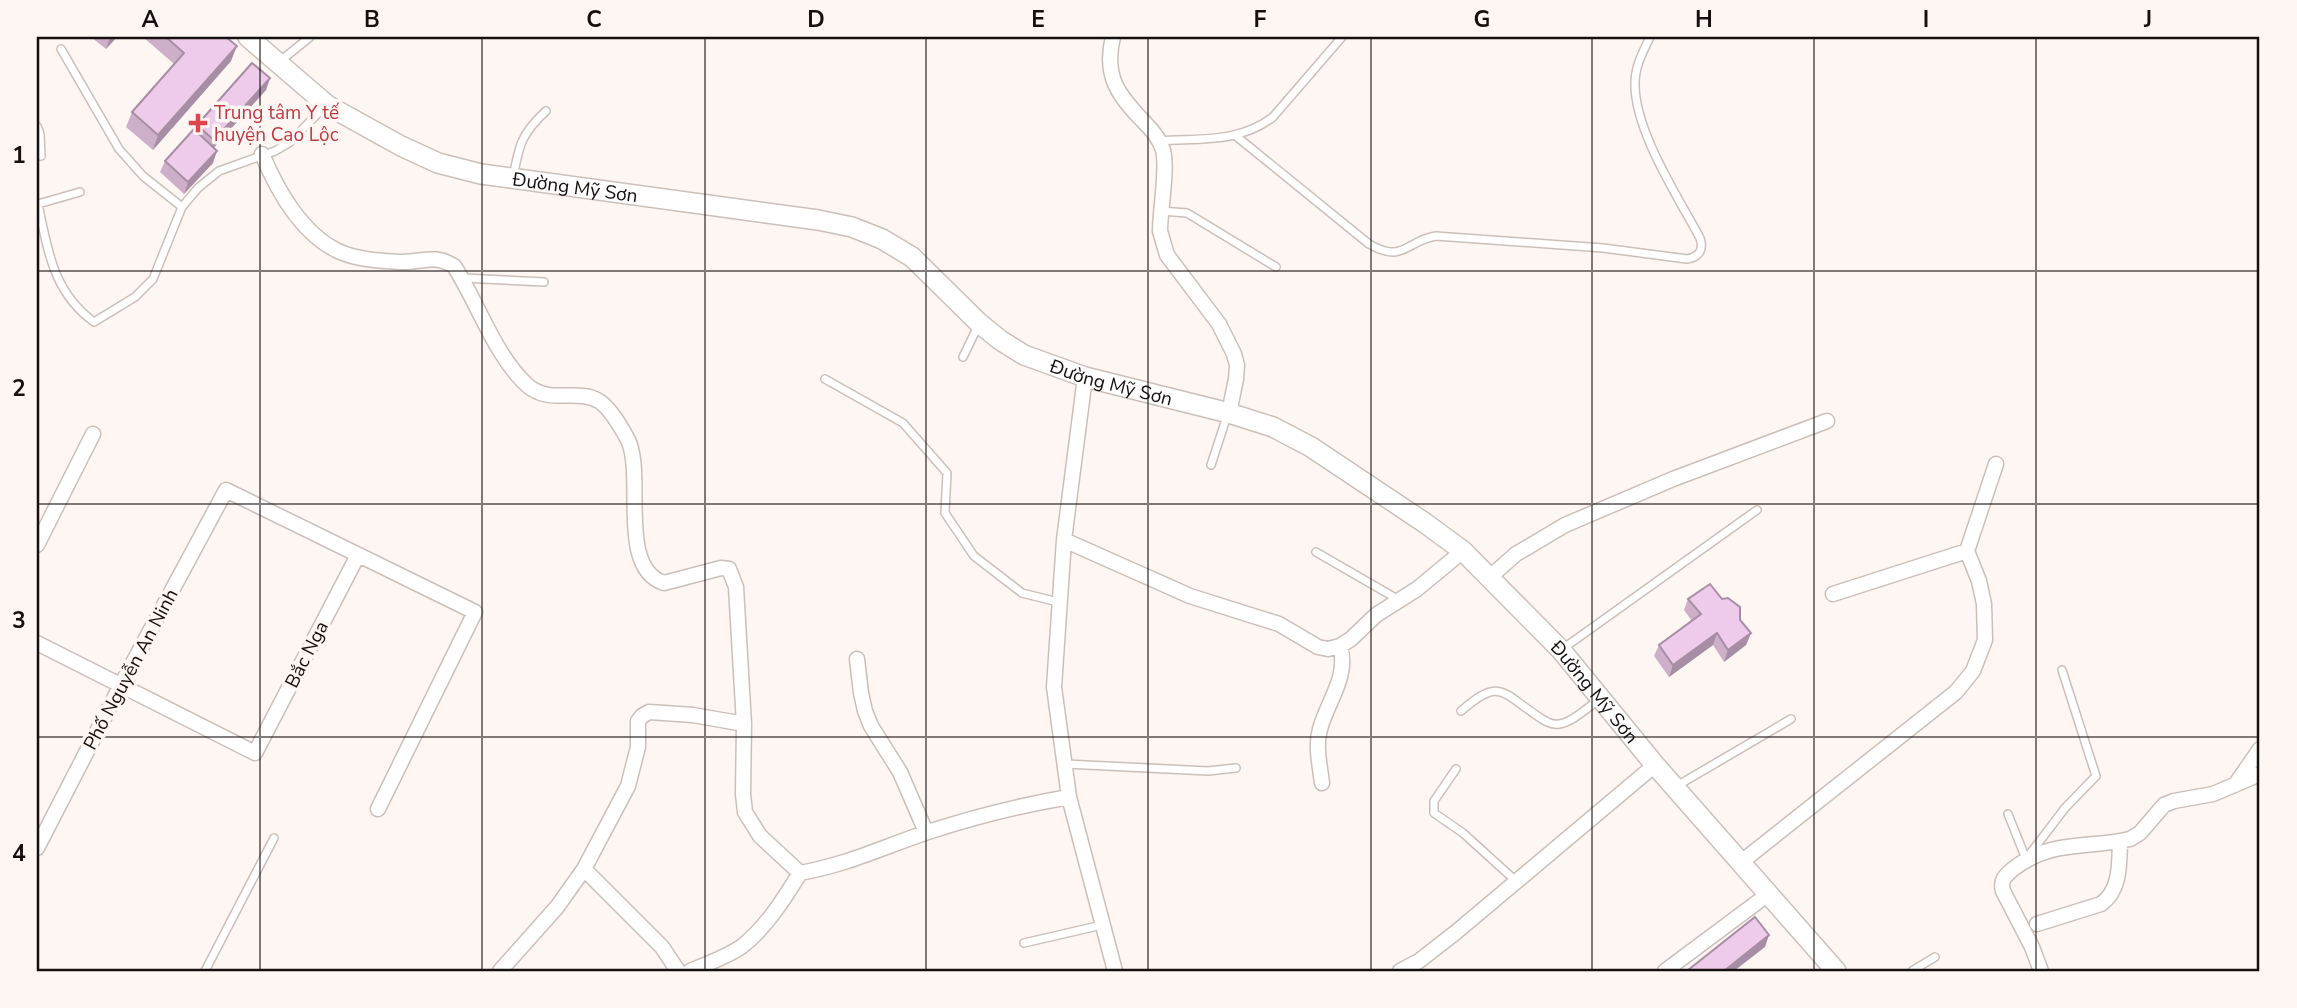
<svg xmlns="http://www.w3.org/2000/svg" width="2297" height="1008" font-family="'Nunito Sans',sans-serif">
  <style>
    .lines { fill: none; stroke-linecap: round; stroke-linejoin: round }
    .lane-casing { stroke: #cbbfba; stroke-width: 10 }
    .street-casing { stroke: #cbbfba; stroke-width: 17 }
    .secondary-casing { stroke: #cbbfba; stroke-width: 22 }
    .lane { stroke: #fff; stroke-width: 7 }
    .street { stroke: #fff; stroke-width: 14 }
    .secondary { stroke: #fff; stroke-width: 19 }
    .wall { fill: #cdafc9 }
    .shaded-wall { fill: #a78ea4 }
    .building { fill: #eecbea; stroke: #a78ea4; stroke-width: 2 }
    .grid { fill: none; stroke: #15100f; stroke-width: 2; stroke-opacity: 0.55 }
    .health-dot { fill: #e0444e; stroke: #fef6f3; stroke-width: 2.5 }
    .labels { text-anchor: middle; stroke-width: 7; stroke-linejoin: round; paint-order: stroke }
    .health-label { font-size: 19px; fill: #be3a42; stroke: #fef6f3; text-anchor: start }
    .street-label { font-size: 19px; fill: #15100f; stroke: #fef6f3 }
    .neatline { fill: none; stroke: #15100f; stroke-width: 2.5 }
    .grid-label { font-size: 23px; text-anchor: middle; font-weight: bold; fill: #15100f }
  </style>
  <rect width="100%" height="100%" fill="#fef6f3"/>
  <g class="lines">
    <!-- lane casing -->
    <g class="lane-casing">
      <path id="lane" d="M61 49 119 149 143 176 182 207
        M279 62 310 37
        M37 126 40 134 41 156
        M1236 136 1369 244C1404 264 1405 241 1436 236L1603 248 1687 259C1699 257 1704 250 1700 238 1678 197 1634 130 1635 83 1635 66 1643 52 1650 37
        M1160 141C1201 138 1239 143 1273 117L1342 37
        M513 178C519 145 521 134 546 111
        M80 192 38 204C48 251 53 292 94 322L135 297 153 279 182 207 198 188 219 171 275 151 289 143 326 105
        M1161 211 1187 213 1276 267
        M463 278 544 282
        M963 357 978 326
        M825 379 903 423 947 473 945 513 974 556 1022 593 1058 602
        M1211 465 1227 416
        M1316 552 1399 600
        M1561 650 1757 510
        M1461 711C1500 677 1501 692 1539 717 1545 721 1551 725 1559 724 1573 722 1588 707 1600 699
        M1066 764 1208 771 1236 768
        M1456 769 1434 801V813L1463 833 1517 882
        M1675 787 1791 719
        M2008 814 2026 859 2065 808 2096 776 2062 670
        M1024 943 1102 925
        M205 971 274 838
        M1912 971 1935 957"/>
    </g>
    <!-- street casing -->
    <g class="street-casing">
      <path id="street" d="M1113 37C1103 77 1119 96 1145 123 1153 131 1160 139 1163 150 1168 170 1160 209 1160 231L1167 255 1219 324 1234 354 1237 365 1236 379 1229 413
        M262 154C277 190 302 234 338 251 357 260 382 261 402 262 424 262 434 254 454 266 478 303 495 356 527 385 549 405 577 388 599 401 611 409 621 427 628 440 645 475 617 568 664 583L721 568 729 569 736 587 744 724 743 794 745 812 760 836 800 873
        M1085 377 1064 540 1054 687 1069 797 1115 971
        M1064 540 1190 596 1279 624 1318 647 1328 649 1340 646 1351 639 1376 615 1417 589 1463 551
        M37 545 93 434
        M1490 577 1516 554 1565 525 1673 479 1827 421
        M1833 594 1967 551
        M37 643 255 753 358 555
        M857 659 861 693 865 711 871 726 900 772 926 832
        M1322 783C1320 766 1315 746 1320 729 1328 700 1349 677 1340 646
        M2235 785 2260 749
        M37 848 120 687 226 490 475 612 378 809
        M1740 863 1956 692 1973 671 1985 640 1984 604 1979 581 1967 551 1996 464
        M584 869 662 947 678 971
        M2037 924 2101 904C2121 890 2119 864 2120 842
        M500 971 557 907 584 869 628 786 638 747V721L642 716 649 712 693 715 744 724
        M690 971C707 964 726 957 741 947 765 929 784 899 800 873 849 864 883 847 928 832 974 817 1022 805 1069 797
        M1400 971 1419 961 1455 933 1655 765
        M1665 971 1767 895
        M2041 971 2032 947 2003 891C2000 880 2005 876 2013 869 2052 839 2086 849 2130 839L2140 833 2164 805 2174 801 2213 794 2260 774"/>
    </g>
    <!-- secondary casing -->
    <g class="secondary-casing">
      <g id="secondary">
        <path id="s1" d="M248 37 327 105 401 146 438 163 481 174 818 220 852 227 882 239 912 257 979 323 1000 340 1024 355 1085 377 1229 413 1273 427 1311 447 1425 523 1463 551 1561 650 1655 765 1836 971"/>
      </g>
    </g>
    <!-- lane -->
    <use href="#lane" class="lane"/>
    <!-- street -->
    <use href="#street" class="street"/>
    <!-- secondary -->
    <use href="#secondary" class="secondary"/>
  </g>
  <!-- wall -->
  <path class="wall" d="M91 37H117L106 49Z
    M143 37H226L231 61 153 150 126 127 132 112 174 64Z
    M270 78 266 90 214 147 213 163 184 194 160 172 165 161 195 130 197 125Z
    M1688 599 1740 620 1751 633 1746 645 1724 662 1713 645 1669 677 1654 656 1659 645 1692 621 1684 610Z"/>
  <!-- shaded-wall -->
  <path class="shaded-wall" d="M110 37H117L106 49Z
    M237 46 231 61 153 150 158 135Z
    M270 78 266 90 210 152 214 140Z
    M217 151 213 163 184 194 188 182Z
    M1717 633 1713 645 1669 677 1673 665Z
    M1751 633 1746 645 1724 662 1728 650Z
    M1769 935 1765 947 1734 971H1724Z"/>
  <!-- building -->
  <path class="building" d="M166 37H226L237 46 158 135 132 112 184 53Z
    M252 63 270 78 214 140 197 125Z
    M194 129 217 151 188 182 165 161Z
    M1710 584 1722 599 1728 598 1740 607V620L1751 633 1728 650 1717 633 1673 665 1659 645 1701 614 1688 599Z
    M1755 917 1769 935 1724 971H1690L1688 970Z"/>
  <!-- grid -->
  <path class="grid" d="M260 37V971M482 37V971M705 37V971M926 37V971M1148 37V971M1371 37V971M1592 37V971M1814 37V971M2036 37V971M37 271H2260M37 504H2260M37 737H2260"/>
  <!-- markers -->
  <path class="health-dot" d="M194.5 112.5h7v7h7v7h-7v7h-7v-7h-7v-7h7z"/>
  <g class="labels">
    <!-- health labels -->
    <g class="health-label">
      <text x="214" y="119">Trung tâm Y tế<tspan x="214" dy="22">huyện Cao Lộc</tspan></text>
    </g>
    <!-- street labels -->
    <g class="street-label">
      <text dy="7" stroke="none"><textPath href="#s1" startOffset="369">Đường Mỹ Sơn</textPath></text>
      <text dy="7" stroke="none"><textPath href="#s1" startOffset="957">Đường Mỹ Sơn</textPath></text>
      <text transform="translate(306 654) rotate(-63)" y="7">Bắc Nga</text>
      <text transform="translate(130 669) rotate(-62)" y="7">Phố Nguyễn An Ninh</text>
      <text dy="7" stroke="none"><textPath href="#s1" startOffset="1545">Đường Mỹ Sơn</textPath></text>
    </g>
  </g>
  <!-- border -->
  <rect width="2297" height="1008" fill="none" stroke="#fef6f3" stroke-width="77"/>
  <rect x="38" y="38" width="2220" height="932" class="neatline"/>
  <g class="grid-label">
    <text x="150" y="27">A</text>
    <text x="372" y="27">B</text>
    <text x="594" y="27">C</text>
    <text x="816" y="27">D</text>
    <text x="1038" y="27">E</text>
    <text x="1260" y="27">F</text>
    <text x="1482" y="27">G</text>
    <text x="1704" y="27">H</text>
    <text x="1926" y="27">I</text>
    <text x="2148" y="27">J</text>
    <text x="19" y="163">1</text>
    <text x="19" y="396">2</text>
    <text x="19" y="628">3</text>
    <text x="19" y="861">4</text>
  </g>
</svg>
